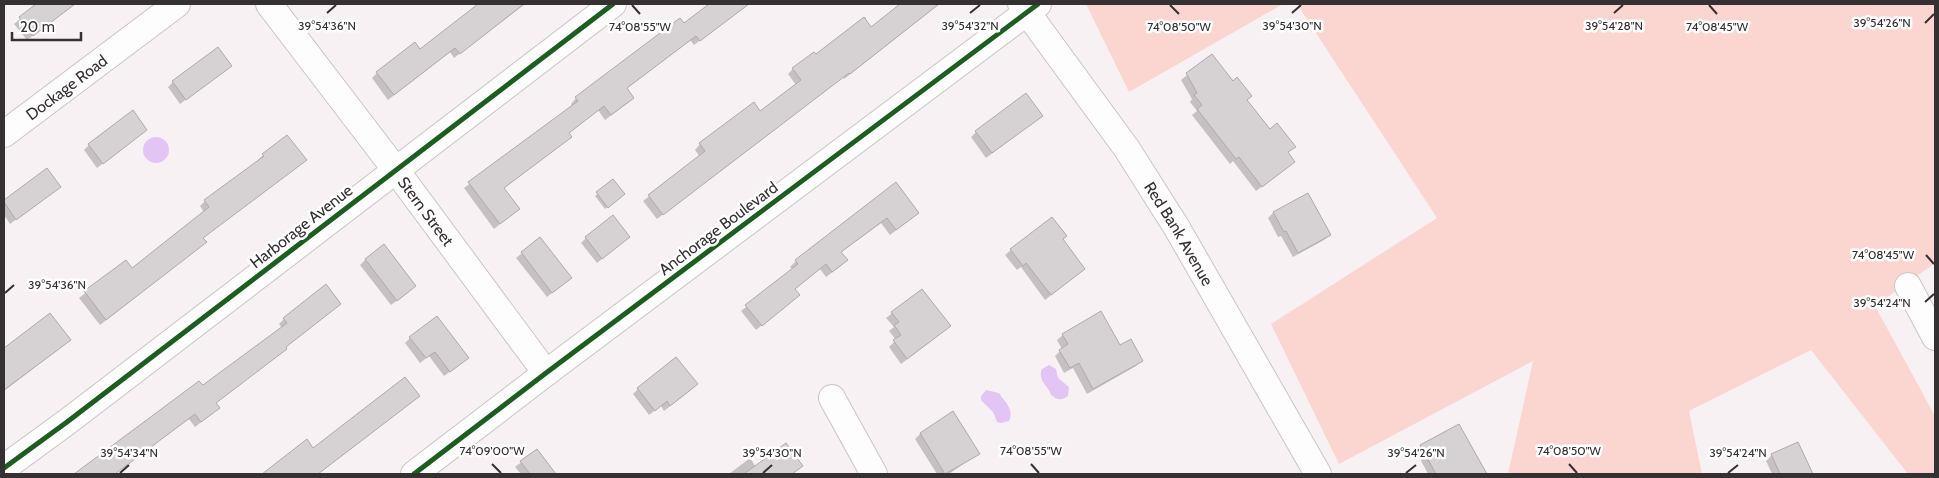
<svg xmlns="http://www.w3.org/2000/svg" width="1939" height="478" font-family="Cabin,sans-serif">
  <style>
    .green { fill: #fbd5cf }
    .water { fill: #e3c5f5 }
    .shadow { fill: #0003 }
    .building { fill: #d6d1d2; stroke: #aea9aa }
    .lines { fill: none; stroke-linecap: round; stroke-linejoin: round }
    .minor-casing { stroke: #cac4c7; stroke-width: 28 }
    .minor { stroke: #fefdfd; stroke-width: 26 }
    .cycleway-casing { stroke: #fff; stroke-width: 8 }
    .cycleway { stroke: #1b5e20; stroke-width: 5 }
    .ticks { fill: none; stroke: #353032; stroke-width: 2 }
    .labels { text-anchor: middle; stroke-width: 5; stroke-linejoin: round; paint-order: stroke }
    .street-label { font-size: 16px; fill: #353032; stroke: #fff }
    .ticks-label { font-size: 12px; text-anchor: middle; fill: #353032; stroke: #fff; stroke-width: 5; stroke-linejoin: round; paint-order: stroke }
  </style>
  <rect width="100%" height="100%" fill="#f8f1f4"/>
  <!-- green -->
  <path class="green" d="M1086 4H1283L1129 92Z
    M1297 4H1935V263L1875 306 1935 416V474H1908L1811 350 1689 411 1702 474H1508L1533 361 1339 464 1271 324 1437 218Z"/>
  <!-- water -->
  <path class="water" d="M143 150a13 13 0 1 1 26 0a13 13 0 1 1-26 0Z
    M1049 365 1056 369 1058 378 1069 387 1068 396C1061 401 1057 400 1051 395 1048 385 1037 381 1042 369Z
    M986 390 999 393C1004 401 1015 410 1009 421L1001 423 997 422 993 412 981 400V396Z"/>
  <!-- shadow -->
  <path class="shadow" d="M38 4H75L27 40 14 24Z
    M480 4 484 8 490 4H525L454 58 450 52 388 100 372 78 377 73 420 51Z
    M711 4H749L694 45 690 40 626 89 633 98 628 103 605 120 598 110 568 134 503 189 518 209 494 229 464 188 573 107 571 104 576 98 684 25Z
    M902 4H939L844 79 843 77 657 219 643 201 700 157 695 150 700 144 754 104 760 113 796 85 788 74 793 69 815 56 866 17V22L871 28Z
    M1211 55 1270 130 1294 147 1287 153 1288 167 1256 191 1233 161 1230 164 1192 115 1197 111 1190 102 1192 99 1181 80Z
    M230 66 180 104 168 87 173 82Z
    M1042 116 986 158 971 137 976 132Z
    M146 130 97 168 84 150 89 145Z
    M287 136 202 238 205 242 100 325 79 298 125 262 131 270 204 212 200 206 205 201 259 161 258 160 263 155Z
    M47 170 59 187 10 224 4 215V201Z
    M613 181 621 197 605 209 595 196Z
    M896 184 912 218 890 235 881 223 840 253 846 260 841 266 826 277 820 269 794 289 799 295 793 300 756 330 741 311 793 270 790 267 796 261Z
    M1307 194 1330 235 1324 240 1293 257 1281 236 1278 237 1268 218 1273 213Z
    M629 237 597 263 581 243 586 238Z
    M539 239 565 283 547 297 516 258Z
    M1011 250 1084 269 1045 300 1021 267 1017 270 1005 255Z
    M366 259 409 292 391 305 360 265Z
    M326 286 285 348 215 403 213 413 195 427 189 419 114 474H77L199 382 203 387 282 328 279 324 284 319Z
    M921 290 944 331 901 364 889 347 896 340 889 331 894 327 886 318Z
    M50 314 64 345 4 391V349Z
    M1063 335 1120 347 1141 361 1136 366 1087 394 1073 368 1064 373 1055 356 1062 349 1057 340Z
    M410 338 462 363 444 376 429 356 420 363 405 343Z
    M638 389 691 390 664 411 661 406 649 415 633 394Z
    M413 401 318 474H265L313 449Z
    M953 413 978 454 949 474H937L915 439 920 434Z
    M1459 425 1486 474H1428L1416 451 1421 446Z
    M1797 443 1812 474H1772L1766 461 1771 456Z
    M537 450 554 474H521L515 467Z
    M750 458 756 467 801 466 792 474H729Z"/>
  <!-- building -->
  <path class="building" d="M36 4H75L33 36 19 17Z
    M478 4H524L460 54 455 48 394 95 376 72 415 42 420 49Z
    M709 4H749L700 41 696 36 627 88 634 98 611 115 604 106 569 133 572 137 504 188 520 209 500 224 468 182 578 101 575 97 680 18 684 23Z
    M900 4H939L850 74 849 73 663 215 648 195 705 151 699 143 754 102 760 111 801 80 792 68 814 52 816 54 864 17 871 27Z
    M218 47 232 66 186 100 172 81Z
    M1212 54 1233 81 1237 77 1252 96 1247 100 1270 129 1277 123 1296 147 1288 152 1295 162 1262 187 1239 157 1236 159 1197 109 1202 105 1194 95 1197 93 1186 73Z
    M1026 93 1043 116 992 153 975 131Z
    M133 110 147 130 103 164 88 144Z
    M287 135 307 160 203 238 207 242 106 320 84 291 126 260 132 268 209 207 204 200 264 156 262 154Z
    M47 168 61 187 16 220 4 202V200Z
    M613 179 625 194 608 208 596 192Z
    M896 182 919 213 896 230 887 218 841 252 848 260 832 272 826 264 795 289 800 295 762 326 745 305 798 264 795 260Z
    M1308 193 1331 235 1298 253 1286 231 1284 232 1273 212Z
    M613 215 630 237 602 259 585 237Z
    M1052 217 1067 236 1063 239 1085 269 1051 295 1026 263 1023 266 1010 249Z
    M540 237 572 278 552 293 521 252Z
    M384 244 416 286 397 301 365 259Z
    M326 284 341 304 286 347 287 349 216 403 220 408 201 422 195 414 115 474H74L199 381 203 385 287 323 283 318Z
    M922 289 951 326 907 359 893 340 901 335 894 325 899 322 891 312Z
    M1101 311 1120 345 1131 339 1143 361 1093 389 1079 363 1070 368 1059 350 1068 344 1062 334Z
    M50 313 71 340 4 390V348Z
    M437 316 469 358 450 372 435 352 426 358 409 337Z
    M676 357 698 384 670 406 667 401 655 411 637 388Z
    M405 377 420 396 318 474H262L307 439 313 448Z
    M953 411 980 454 945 474 920 433Z
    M1459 424 1478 458 1487 474H1436L1420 445Z
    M1798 442 1813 474H1780L1771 454Z
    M786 443 803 466 792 474H744Z
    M537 449 556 474H530L520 461Z"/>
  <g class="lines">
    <!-- minor casing -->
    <g class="minor-casing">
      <g id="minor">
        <path id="s1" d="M269 4 395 169 546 373"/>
        <path id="s2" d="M1021 4 1127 149 1177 228 1318 474"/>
        <path id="s3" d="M4 134 177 4"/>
        <path d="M1908 286 1935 337"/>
        <path d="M832 398 874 474"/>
        <path d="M4 468 67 422 613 4"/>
        <path d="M414 474 546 373 1038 4"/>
      </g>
    </g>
    <!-- minor -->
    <use href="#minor" class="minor"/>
    <!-- cycleway casing -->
    <g class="cycleway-casing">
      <path id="cycleway" d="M4 468 67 422 613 4
        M414 474 546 373 1038 4"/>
    </g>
    <!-- cycleway -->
    <use href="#cycleway" class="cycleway"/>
  </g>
  <!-- ticks -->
  <path class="ticks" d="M632 5 640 14M1170 5 1179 14M1709 5 1717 14M327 13 336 5M970 13 980 5M1292 13 1301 5M1614 13 1623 5M1925 23 1934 14M1926 255 1934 264M5 293 14 285M1925 302 1934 294M492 464 501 473M1031 464 1039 473M1569 464 1577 473M120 473 129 465M763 473 772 465M1406 473 1416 465M1728 473 1738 465"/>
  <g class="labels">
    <!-- street labels -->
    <g class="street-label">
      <text dy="6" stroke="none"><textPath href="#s3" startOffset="78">Dockage Road</textPath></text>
      <text dy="6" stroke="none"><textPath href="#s1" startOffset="260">Stern Street</textPath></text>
      <text transform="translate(301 226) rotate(-38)" y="6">Harborage Avenue</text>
      <text transform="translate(718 228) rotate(-37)" y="6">Anchorage Boulevard</text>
      <text dy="6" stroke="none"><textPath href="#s2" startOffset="279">Red Bank Avenue</textPath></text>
    </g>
  </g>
  <g class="ticks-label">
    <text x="1882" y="27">39°54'26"N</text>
    <text x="327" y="30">39°54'36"N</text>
    <text x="970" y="30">39°54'32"N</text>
    <text x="1292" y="30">39°54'30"N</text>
    <text x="1614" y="30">39°54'28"N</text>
    <text x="640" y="31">74°08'55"W</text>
    <text x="1179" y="31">74°08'50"W</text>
    <text x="1717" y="31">74°08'45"W</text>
    <text x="1883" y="259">74°08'45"W</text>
    <text x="57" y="289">39°54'36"N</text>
    <text x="1882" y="307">39°54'24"N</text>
    <text x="492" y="455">74°09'00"W</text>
    <text x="1031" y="455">74°08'55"W</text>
    <text x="1569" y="455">74°08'50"W</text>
    <text x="129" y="457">39°54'34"N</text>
    <text x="772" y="457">39°54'30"N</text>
    <text x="1416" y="457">39°54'26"N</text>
    <text x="1738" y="457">39°54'24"N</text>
  </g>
  <!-- border -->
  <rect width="1939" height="478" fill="none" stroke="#353032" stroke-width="10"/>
  <!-- scale -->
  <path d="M12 32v8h69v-8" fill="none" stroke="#353032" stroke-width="2.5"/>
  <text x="20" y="32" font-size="15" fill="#353032" stroke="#ffffff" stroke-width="4" paint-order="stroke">20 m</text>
</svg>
